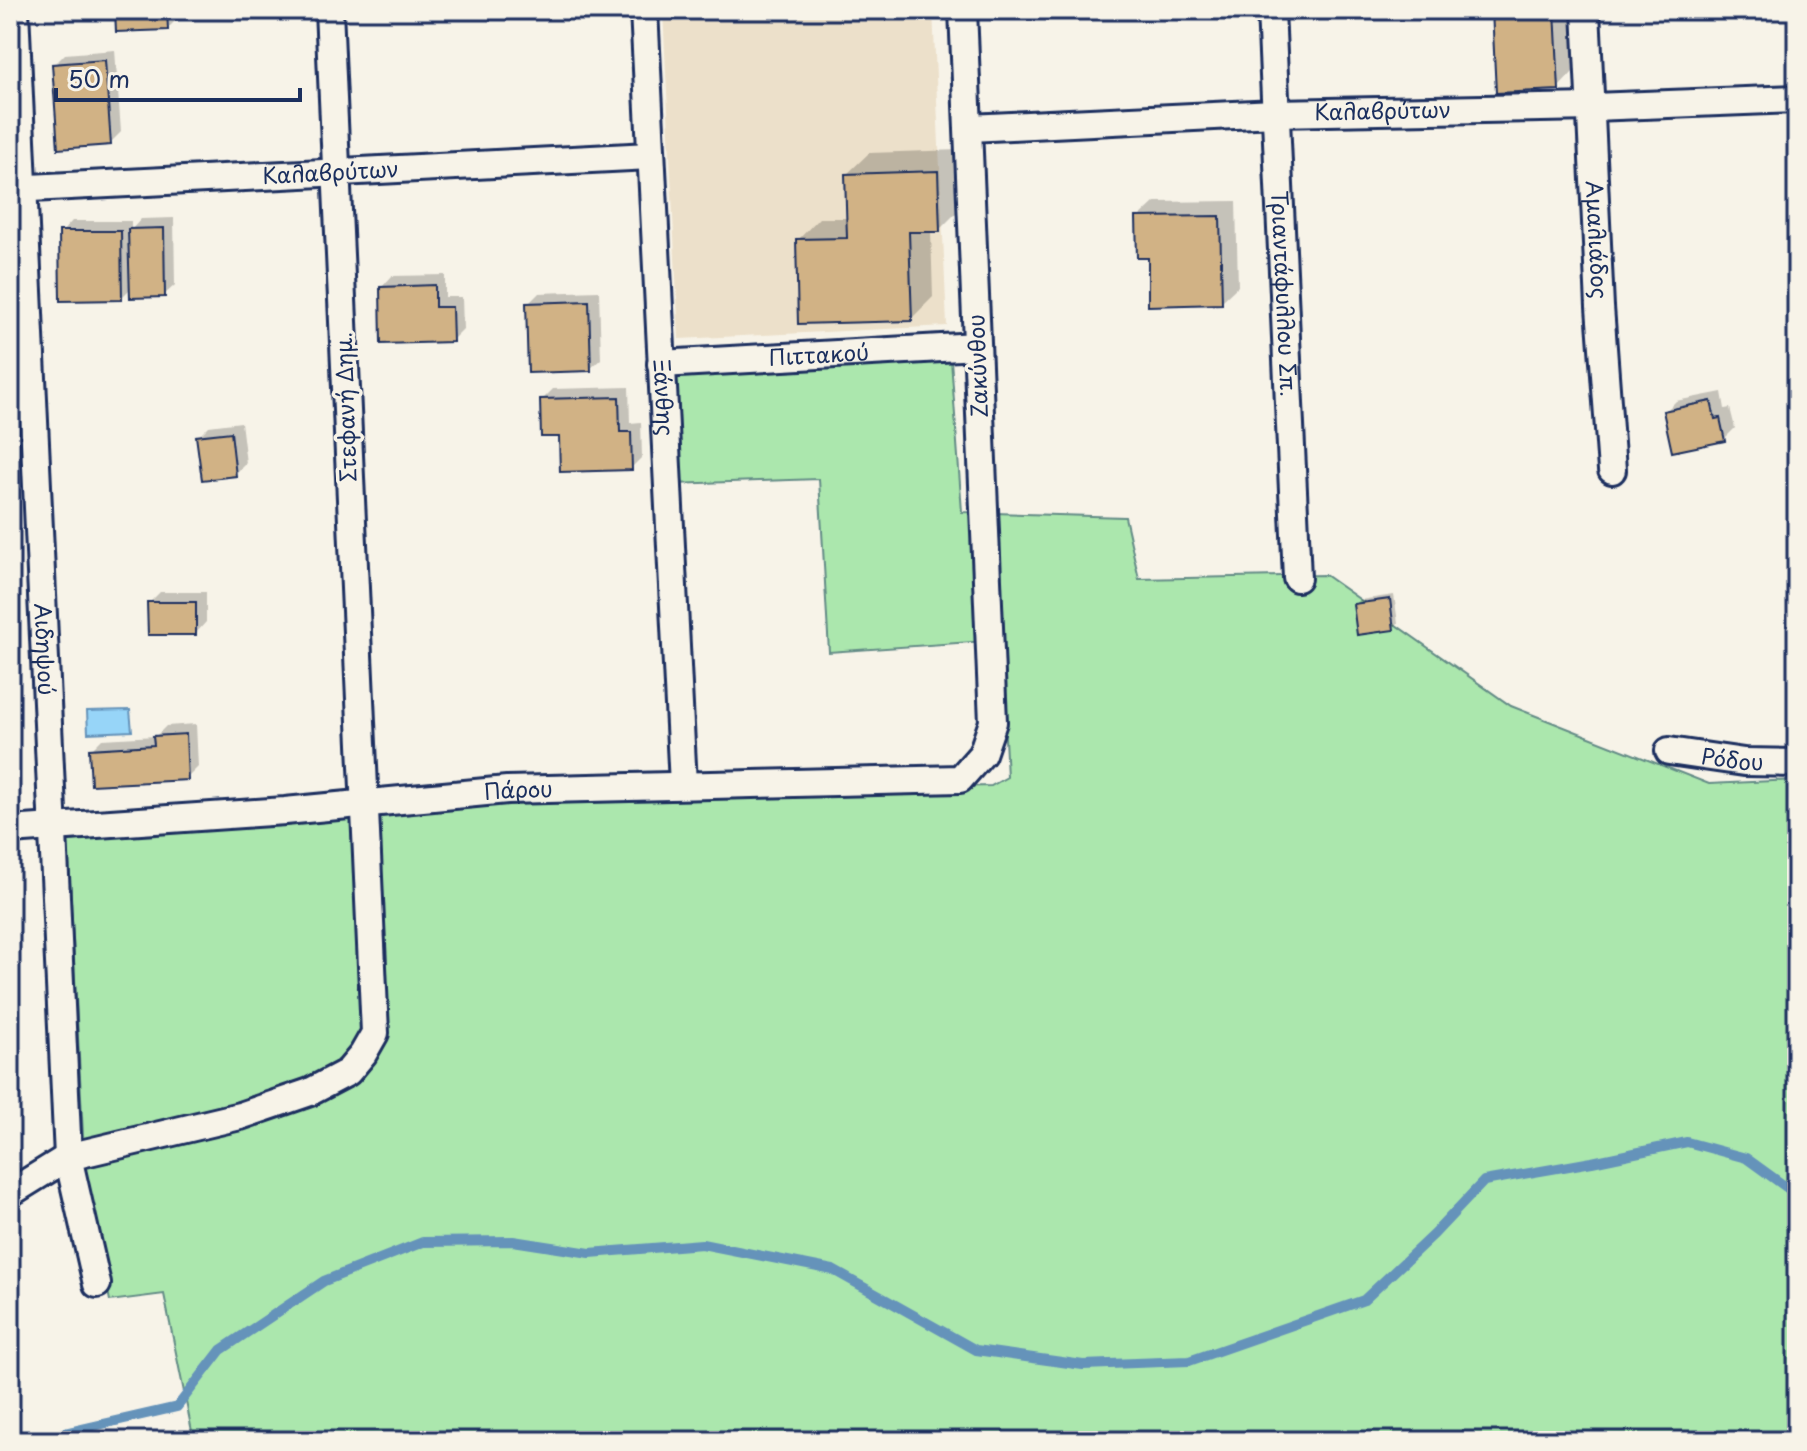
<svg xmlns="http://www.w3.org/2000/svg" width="1807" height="1451" font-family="'Playpen Sans',sans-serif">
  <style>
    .built { fill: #ece0ca }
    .green { fill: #abe7ad; stroke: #638b86; stroke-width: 2 }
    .water { fill: #97d5f8; stroke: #6593ba; stroke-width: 2 }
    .shadow { fill: #0003 }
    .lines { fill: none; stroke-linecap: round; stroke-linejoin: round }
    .stream { stroke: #6593ba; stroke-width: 10 }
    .building { fill: #d1b285; stroke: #1b2f5e; stroke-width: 2 }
    .street-casing { stroke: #1b2f5e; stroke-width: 32 }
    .street { stroke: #f7f3e8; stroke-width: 26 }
    .labels { text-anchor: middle; stroke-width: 7; stroke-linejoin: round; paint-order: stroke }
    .street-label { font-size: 22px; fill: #1b2f5e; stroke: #f7f3e8 }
  </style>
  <rect width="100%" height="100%" fill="#f7f3e8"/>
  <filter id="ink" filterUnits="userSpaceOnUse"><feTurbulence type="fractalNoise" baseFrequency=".0125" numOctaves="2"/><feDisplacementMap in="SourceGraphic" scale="16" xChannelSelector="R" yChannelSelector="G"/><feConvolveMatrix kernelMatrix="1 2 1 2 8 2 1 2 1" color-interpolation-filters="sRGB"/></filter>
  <g filter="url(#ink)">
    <!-- built -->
    <path class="built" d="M663 10H933L947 326 679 339Z"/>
    <!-- green -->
    <path class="green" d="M951 360 962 512 1125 517 1139 579 1325 575 1511 706 1709 784 1797 780V1441H194L164 1294 110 1301 85 1175 68 841 523 798 991 786 1007 777 1000 640 829 652 819 479 673 484 665 376Z"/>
    <!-- water -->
    <path class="water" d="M130 710 132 731 88 733 87 711Z"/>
    <!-- shadow -->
    <path class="shadow" d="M117 10H178V18L167 29Z
      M1494 10H1571L1574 71 1558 88Z
      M115 50 121 132 110 143 54 65 65 54Z
      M959 150 961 208 939 230H931L933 297 911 319 798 240 819 218H848L847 174 869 153Z
      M1236 201 1238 286 1221 302 1150 256 1138 218 1155 202Z
      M174 218 175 285 164 295 131 288 121 298 62 232 72 221H131V230L141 219Z
      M445 275V297H462L463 329 452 340 382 287 392 276Z
      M599 291 601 359 590 369 528 304 539 293Z
      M629 387 630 423 641 422 642 457 631 468 542 400 553 389Z
      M1722 392 1725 409 1730 408 1735 428 1724 439 1665 412 1676 401Z
      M241 422 246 463 235 474 198 437 209 426Z
      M160 592H206V622L196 633 149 603Z
      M1394 595 1398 623 1393 628 1355 605 1360 600Z
      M196 724 198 767 187 778 91 750 102 739 156 736 166 726Z"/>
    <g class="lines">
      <!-- stream -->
      <path class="stream" d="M29 1441 177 1407 221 1350 324 1281 423 1242 513 1241 590 1253 702 1244 833 1270 976 1350 1083 1365 1189 1361 1364 1300 1434 1234 1484 1181 1592 1162 1687 1142 1746 1158 1797 1195"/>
    </g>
    <!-- building -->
    <path class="building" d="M115 10H167L168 30 116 32Z
      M1492 10H1555L1559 90 1496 93Z
      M105 60 111 145 58 149 52 64Z
      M938 171 940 232H909L912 321 798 324 796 239 847 238 845 174Z
      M1220 216 1222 304 1148 306V258H1137L1136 217Z
      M164 228 165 297 130 298 128 229Z
      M59 231H121L122 300 60 301Z
      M435 285V307H452L453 342 381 344 380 287Z
      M589 301 591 371 528 373 526 303Z
      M619 397 620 432H631L632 470 560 472 559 437H541L540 399Z
      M1711 401 1715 419 1720 418 1725 441 1672 452 1663 411Z
      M231 432 236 476 202 480 196 436Z
      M1390 599 1394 630 1357 635 1353 604Z
      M147 602H196V635H148Z
      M186 734 188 780 91 785 89 749 154 745 153 736Z"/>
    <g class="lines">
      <!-- street casing -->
      <g class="street-casing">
        <g id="street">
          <path id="s1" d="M15 10 68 1157 97 1284"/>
          <path id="s2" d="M644 10 683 785"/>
          <path id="s3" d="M1271 10 1297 578"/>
          <path id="s4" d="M1586 10 1600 307 1612 470"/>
          <path id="s5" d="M969 128 1275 113 1593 107 1797 99"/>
          <path id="s6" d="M11 189 650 156"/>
          <path id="s7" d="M661 364 977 346"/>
          <path id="s8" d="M1669 751 1744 762 1797 763"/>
          <path id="s9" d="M10 830 285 811 507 790 960 779 982 754 993 722 963 10"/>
          <path d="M10 1193 68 1157 240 1116 310 1092 348 1072 363 1054 375 1033 329 10"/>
        </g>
      </g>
      <!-- street -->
      <use href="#street" class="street"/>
    </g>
  </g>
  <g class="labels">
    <!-- street labels -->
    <g class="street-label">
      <text dy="8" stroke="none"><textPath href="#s5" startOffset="414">Καλαβρύτων</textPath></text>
      <text dy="8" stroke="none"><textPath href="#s6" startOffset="320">Καλαβρύτων</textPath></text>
      <text dy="8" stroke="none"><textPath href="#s4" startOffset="230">Αμαλιάδος</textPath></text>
      <text dy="8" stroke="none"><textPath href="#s3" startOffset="284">Τριαντάφυλλου Σπ.</textPath></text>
      <text dy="8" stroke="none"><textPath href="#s7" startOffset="158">Πιττακού</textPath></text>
      <text transform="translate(978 366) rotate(-92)" y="8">Ζακύνθου</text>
      <text dy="8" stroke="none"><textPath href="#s2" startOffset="388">Ξάνθης</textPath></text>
      <text transform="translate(346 407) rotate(-92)" y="8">Στεφανή Δημ.</text>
      <text dy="8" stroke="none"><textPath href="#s1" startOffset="640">Αιδηψού</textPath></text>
      <text dy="8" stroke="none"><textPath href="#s8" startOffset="64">Ρόδου</textPath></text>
      <text dy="8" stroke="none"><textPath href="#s9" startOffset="510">Πάρου</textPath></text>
    </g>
  </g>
  <!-- margin -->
  <rect width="1807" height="1451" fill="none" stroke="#f7f3e8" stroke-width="40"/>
  <rect x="20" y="20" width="1767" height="1411" fill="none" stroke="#1b2f5e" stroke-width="3" filter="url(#ink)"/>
  <!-- scale -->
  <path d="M56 88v12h244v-12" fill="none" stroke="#1b2f5e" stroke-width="4"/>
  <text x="68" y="88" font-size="24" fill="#1b2f5e" stroke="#f7f3e8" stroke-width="6" paint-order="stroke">50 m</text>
</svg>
